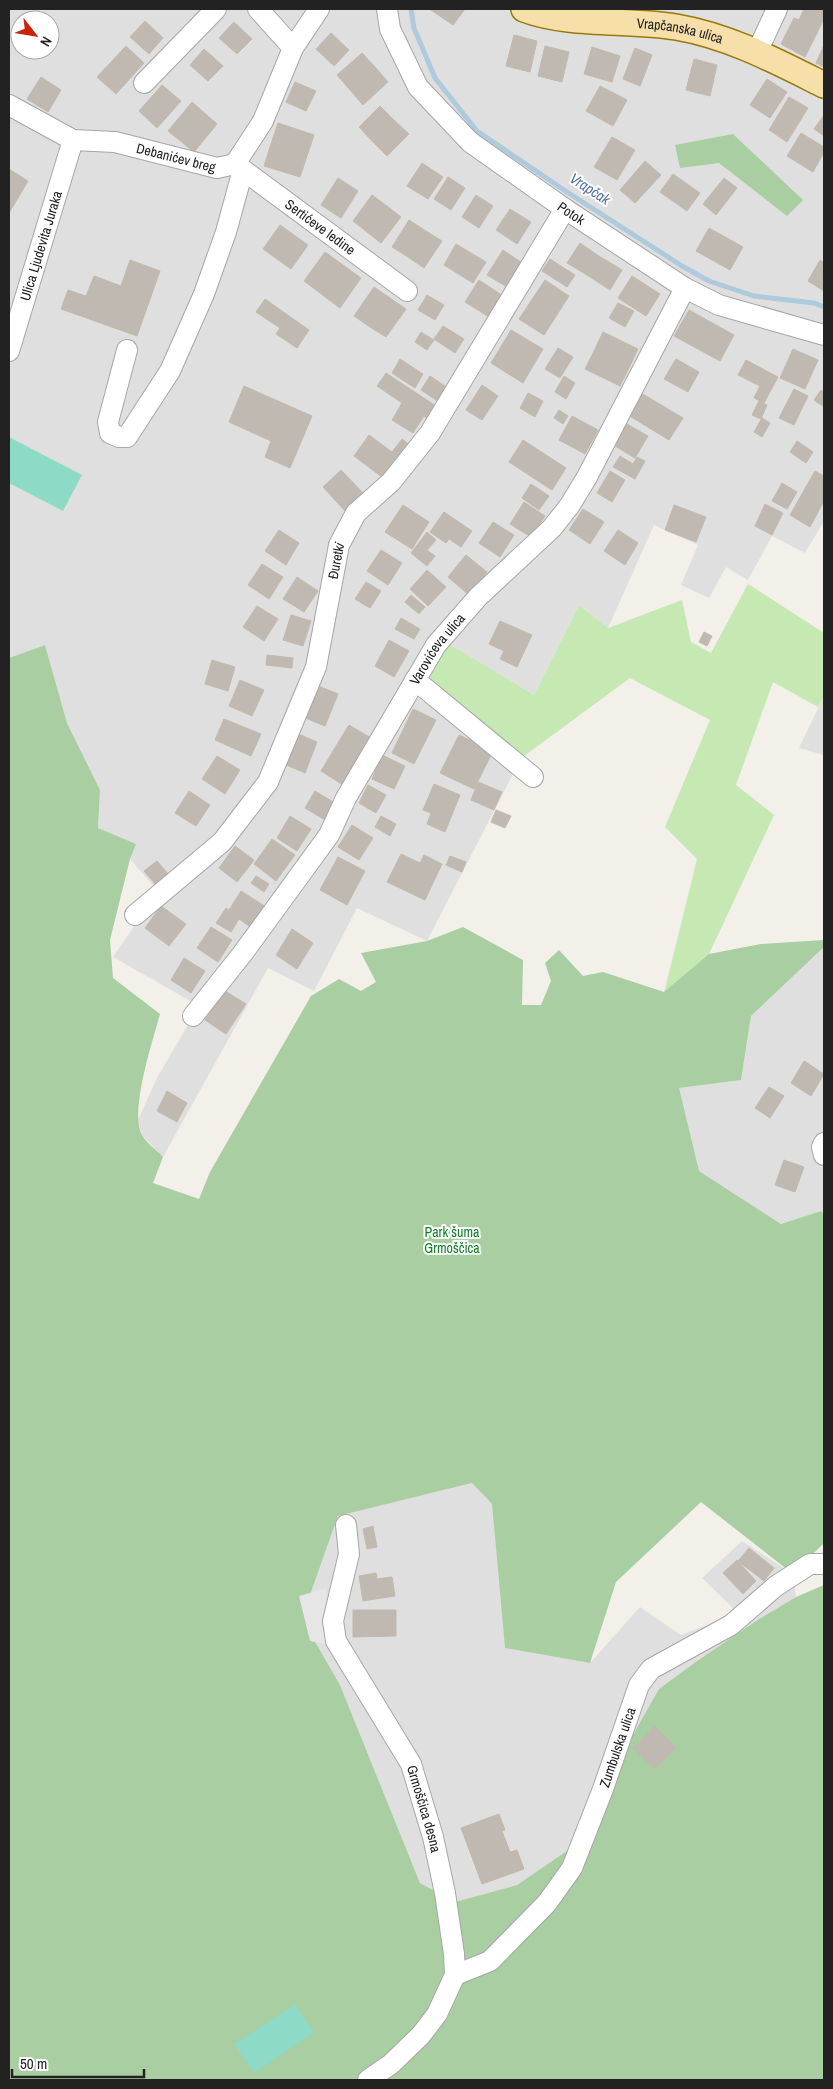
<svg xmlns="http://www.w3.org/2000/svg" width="833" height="2089" font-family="'Archivo Narrow',sans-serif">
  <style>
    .residential { fill: #e0dfdf; fill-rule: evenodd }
    .grass { fill: #c6e8b3 }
    .forest { fill: #a8cea1 }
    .pitch { fill: #8ddbc7 }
    .parking { fill: #e6e6e6 }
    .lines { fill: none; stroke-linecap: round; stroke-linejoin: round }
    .stream { stroke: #adcbdc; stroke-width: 5 }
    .building { fill: #bfb9b2; stroke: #c3b9ac }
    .minor-casing { stroke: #a6a6a6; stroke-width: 22 }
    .major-casing { stroke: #977a09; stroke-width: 28 }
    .minor { stroke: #fff; stroke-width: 20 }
    .major { stroke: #f7dfa9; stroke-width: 25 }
    .labels { text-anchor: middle; stroke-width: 4; stroke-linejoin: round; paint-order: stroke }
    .street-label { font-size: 14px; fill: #222; stroke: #fff }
    .park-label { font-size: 14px; fill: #127e29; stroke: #fff }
    .water-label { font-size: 15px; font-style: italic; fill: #5274ae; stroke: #fff }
  </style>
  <rect width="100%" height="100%" fill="#f2f0e9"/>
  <!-- residential -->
  <path class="residential" d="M9 9H824V521L805 553 772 536 748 580 726 567 709 598 681 585 698 545 654 525 608 628 579 605 534 695 446 642 403 687 516 768 427 941 357 908 314 991 268 968 163 1157 142 1135 138 1120 157 1078 199 1006 113 957 135 925 164 898 130 859 135 844 98 828 100 790 67 723 45 645 9 658ZM20 20H50V50H20Z
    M824 696V755L799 748Z
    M824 947V1214L821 1211 781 1224 699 1171 678 1088 741 1080 751 1016Z
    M472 1483 492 1504 505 1648 590 1663 640 1607 681 1635 738 1613 702 1578 742 1541 793 1574 796 1597 759 1619 697 1661 659 1689 577 1844 517 1885 455 1902 420 1883 340 1685 313 1638 311 1592 338 1516Z"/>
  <!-- grass -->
  <path class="grass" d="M748 584 824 633V696L818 707 773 682 736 785 774 815 709 954 664 993 697 859 665 827 710 720 630 678 520 759 426 684 427 677 446 642 534 695 579 605 608 628 682 600 691 642 711 653Z"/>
  <!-- forest -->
  <path class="forest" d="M733 134 803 200 787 216 719 163 680 168 675 145Z
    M45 645 67 723 100 790 98 828 136 844 130 859 110 940 113 978 160 1014C153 1040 129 1112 142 1135 146 1143 157 1150 163 1157L153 1183 199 1199 210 1172 311 996 339 979 361 991 376 982 361 953 427 941 463 927 523 960 522 1005H541L551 981 545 963 559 950 583 976 603 972 664 992 709 954 761 944 824 940V947L751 1016 741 1080 679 1088 699 1171 781 1224 821 1211 824 1214V1543L793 1574 701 1502 616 1582 590 1663 505 1648 492 1504 472 1483 338 1516 311 1592 313 1638 340 1685 420 1883 455 1902 517 1885 577 1844 629 1742 659 1689 697 1661 759 1619 796 1597 824 1585V2080H9V658Z"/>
  <!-- pitch -->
  <path class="pitch" d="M9 437 82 475 63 511 9 483Z
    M295 2004 314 2033 254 2073 234 2044Z"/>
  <!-- parking -->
  <path class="parking" d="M326 1588 330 1645 310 1641 299 1596Z"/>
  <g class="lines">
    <!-- stream -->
    <path class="stream" d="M411 9 414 28 435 78 477 131 567 192 682 266 709 281 754 296 814 303 824 307"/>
  </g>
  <!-- building -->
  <path class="building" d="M432 9H465L453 25 431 10Z
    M804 9H824V19L805 57 781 44 794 18 799 20Z
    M145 21 163 38 149 54 130 37Z
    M234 22 252 39 237 54 219 38Z
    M331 33 349 50 334 66 316 49Z
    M514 35 537 41 530 72 506 66Z
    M824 45V67L816 63Z
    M126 46 144 63 116 94 97 77Z
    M545 46 569 52 562 82 538 76Z
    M592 47 620 56 612 82 584 74Z
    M635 48 652 55 640 86 623 79Z
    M204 49 223 66 208 81 190 65Z
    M362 53 375 67 350 90 337 75Z
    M694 59 717 65 710 96 686 90Z
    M375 67 388 82 363 105 350 90Z
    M41 77 61 90 48 112 27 99Z
    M767 79 787 92 770 118 750 105Z
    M295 82 316 91 306 111 286 102Z
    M162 85 181 101 157 128 139 111Z
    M600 86 627 100 613 126 586 111Z
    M789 97 808 108 787 142 769 130Z
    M192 102 217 124 194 152 168 131Z
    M380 106 394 120 373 142 359 127Z
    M824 115V136L814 129Z
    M394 120 409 134 387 156 373 142Z
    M278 123 314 135 307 156 271 144Z
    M801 133 824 147V152L813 172 787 156Z
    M612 137 635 150 617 180 594 167Z
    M271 144 307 156 300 177 264 166Z
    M645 161 661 175 635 203 620 190Z
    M422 163 443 177 428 199 407 186Z
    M9 169 28 181 9 213Z
    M673 174 700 193 687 211 660 192Z
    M448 177 465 188 451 210 434 199Z
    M338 178 358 191 341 218 321 205Z
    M724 178 737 188 716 215 703 204Z
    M372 195 387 206 367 232 353 221Z
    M476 195 493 206 479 228 462 217Z
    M387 206 401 217 381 243 367 232Z
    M510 209 531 222 517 244 496 230Z
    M409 220 426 231 408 257 392 247Z
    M280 225 308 245 291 269 263 249Z
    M709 228 743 247 730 270 696 251Z
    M426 231 442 241 424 268 408 257Z
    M580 243 599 256 587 275 567 263Z
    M456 244 486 262 473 283 444 265Z
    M503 250 522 263 507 287 487 275Z
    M325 252 361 278 340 308 304 281Z
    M599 256 622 270 610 290 587 275Z
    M550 259 575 275 567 287 542 271Z
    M130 260 160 271 137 336 61 309 68 290 86 296 94 276 121 286Z
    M820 260 824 263V291L808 281Z
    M632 276 660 294 646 316 618 298Z
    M479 280 503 296 489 317 465 302Z
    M545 280 569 296 544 335 519 319Z
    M374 287 390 298 370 327 354 316Z
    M427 295 444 305 435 320 418 310Z
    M390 298 406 309 386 337 370 327Z
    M265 299 309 330 297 348 276 334 280 328 256 312Z
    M618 303 634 311 625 327 609 318Z
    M689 310 734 335 720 361 674 336Z
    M443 326 464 339 455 353 434 339Z
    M511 330 543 349 523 383 491 363Z
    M421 332 434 340 427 350 415 342Z
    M603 332 638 349 628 370 593 353Z
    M558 348 573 357 560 378 545 369Z
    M793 349 818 360 805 389 780 378Z
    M593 353 628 370 620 386 585 369Z
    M400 359 423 374 415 388 392 373Z
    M676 359 699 372 688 392 664 379Z
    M746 360 778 377 764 403 754 398 760 386 738 375Z
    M386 373 436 406 428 419 424 416 413 433 392 420 402 403 377 386Z
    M430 376 451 390 442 404 421 390Z
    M564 376 575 383 566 399 555 392Z
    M482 385 498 396 482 420 466 410Z
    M244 386 312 416 290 468 265 457 271 441 229 422Z
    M794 389 808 396 794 425 779 418Z
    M821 390 824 392V407L814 400Z
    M528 393 543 401 535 417 520 408Z
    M641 393 683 418 669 440 628 415Z
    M759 401 767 405 761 419 752 415Z
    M559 410 568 416 563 424 554 418Z
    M572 416 598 430 585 454 559 440Z
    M762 418 770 423 762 437 754 432Z
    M627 424 648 436 635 458 615 446Z
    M369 435 392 452 402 439 411 446 386 480 354 456Z
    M523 440 566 468 552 490 509 462Z
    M797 441 813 452 806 463 790 452Z
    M620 456 633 464 637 457 645 461 635 479 613 467Z
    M341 470 363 493 345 511 323 487Z
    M610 471 625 480 612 502 597 493Z
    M815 471 824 476V501L810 527 790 515Z
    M782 483 797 492 787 509 772 501Z
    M531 484 549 496 539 510 522 498Z
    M524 502 545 516 531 537 510 524Z
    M765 504 783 513 772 535 755 526Z
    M403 505 429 522 412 549 385 532Z
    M674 505 706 517 696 542 665 530Z
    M583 509 604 522 590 544 569 530Z
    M444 512 472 531 461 547 449 539 446 543 430 532Z
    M493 522 514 535 500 557 479 543Z
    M279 530 299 543 286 565 265 551Z
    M618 530 638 543 625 565 604 551Z
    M427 532 436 540 427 550 435 556 427 566 411 553Z
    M381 550 402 563 388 585 367 571Z
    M466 555 487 572 469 595 448 577Z
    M262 564 283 577 269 599 248 585Z
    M427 570 446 587 428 606 410 589Z
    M297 577 318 591 304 612 283 599Z
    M366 582 381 591 370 608 355 599Z
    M411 595 425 607 419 614 405 602Z
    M257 606 278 619 264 641 243 627Z
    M291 615 311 621 303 646 283 640Z
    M401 618 420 629 414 639 395 629Z
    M500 621 532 635 517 667 500 659 504 651 489 644Z
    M704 632 712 636 707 646 699 642Z
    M389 640 409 651 394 677 375 666Z
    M267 655 293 658 292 668 266 665Z
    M212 660 235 667 228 691 205 684Z
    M240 680 264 690 252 716 229 706Z
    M316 685 338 694 325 726 303 717Z
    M413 709 436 720 414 764 392 753Z
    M224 719 261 734 251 756 215 740Z
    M349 725 371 738 355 765 333 751Z
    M296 733 317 742 305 773 284 764Z
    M459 735 493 751 474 789 440 773Z
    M333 751 355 765 343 785 321 771Z
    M382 755 405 766 394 789 372 779Z
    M217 756 240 770 225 794 202 779Z
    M478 782 502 792 494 810 471 800Z
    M434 784 460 795 445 832 427 824 431 813 423 810Z
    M368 785 386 795 376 813 359 803Z
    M189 791 210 805 196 826 175 813Z
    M315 791 335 803 325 820 305 808Z
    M496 810 511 816 505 828 491 822Z
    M290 816 311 829 297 851 277 838Z
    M381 816 396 824 390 836 375 827Z
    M352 825 373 838 359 860 338 847Z
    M272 839 295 855 276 881 254 864Z
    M235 846 254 860 237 882 219 868Z
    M401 854 420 863 424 855 442 864 425 900 387 882Z
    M450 856 466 862 462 872 446 865Z
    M338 857 365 871 347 905 320 890Z
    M157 861 169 875 156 885 144 871Z
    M256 876 269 884 264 892 251 883Z
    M241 891 266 907 252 928 239 919 231 932 216 923 226 908 229 910Z
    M161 906 186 924 169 946 145 928Z
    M211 927 232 940 218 962 197 948Z
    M292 929 313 943 297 969 276 955Z
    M184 958 205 971 191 993 171 980Z
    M225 991 246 1004 226 1034 205 1020Z
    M804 1061 824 1074 811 1096 791 1083Z
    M769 1087 784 1096 770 1118 755 1108Z
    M167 1091 187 1103 177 1122 157 1111Z
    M784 1160 804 1167 795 1192 775 1185Z
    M373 1526 377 1547 367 1549 363 1529Z
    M749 1548 774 1568 764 1581 738 1561Z
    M737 1560 756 1581 743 1594 723 1573Z
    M376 1573 377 1579 392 1577 395 1596 363 1601 359 1576Z
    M353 1610H396V1636L353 1637Z
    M655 1726 676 1748 655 1769 633 1748Z
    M499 1814 505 1830 502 1831 510 1852 517 1850 524 1869 482 1884 461 1828Z"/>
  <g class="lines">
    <!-- minor casing -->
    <g class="minor-casing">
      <g id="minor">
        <path d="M258 9 293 48"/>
        <path id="s1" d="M387 9 390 29 418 87 470 142 565 209 685 288 719 305 824 335"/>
        <path d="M757 52 777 9"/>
        <path d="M144 83 216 9"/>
        <path id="s2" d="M9 105 73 140 115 142 217 168 235 164 263 121 293 48 319 9"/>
        <path id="s3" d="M235 164 407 291"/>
        <path d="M127 350 108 422 110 433 119 437H127L170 371 204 294 226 232 243 170"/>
        <path id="s4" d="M9 351 73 140"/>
        <path d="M415 680 533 777"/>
        <path id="s5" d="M135 915 222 842 268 782 316 667 339 545 356 513 391 482 430 433 565 209"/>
        <path id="s6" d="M193 1016 243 953 329 835 346 798 436 645 478 597 552 528 570 505 587 477 685 288"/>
        <path d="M824 1143 822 1147 824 1155"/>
        <path id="s7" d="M346 1525 349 1554 333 1621 336 1641 411 1764 433 1837 445 1893 454 1954 455 1975 437 2014 421 2035 391 2064 368 2080"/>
        <path id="s8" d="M455 1975 490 1961 547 1903 572 1868 603 1789 639 1685 651 1669 731 1625 776 1586 810 1564H824"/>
      </g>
    </g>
    <!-- major casing -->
    <g class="major-casing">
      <g id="major">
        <path id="s9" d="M524 9C568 26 629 19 676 27 729 36 776 61 824 85"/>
      </g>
    </g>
    <!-- minor -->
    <use href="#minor" class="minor"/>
    <!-- major -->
    <use href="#major" class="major"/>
  </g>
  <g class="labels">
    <!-- street labels -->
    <g class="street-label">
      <text dy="5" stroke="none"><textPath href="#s9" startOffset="158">Vrapčanska ulica</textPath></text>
      <text dy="5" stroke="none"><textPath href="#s2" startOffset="178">Debanićev breg</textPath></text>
      <text dy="5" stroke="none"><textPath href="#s1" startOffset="284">Potok</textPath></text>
      <text dy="5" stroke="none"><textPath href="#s3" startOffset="106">Sertićeve ledine</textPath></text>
      <text dy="5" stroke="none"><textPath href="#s4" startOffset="110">Ulica Ljudevita Juraka</textPath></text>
      <text dy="5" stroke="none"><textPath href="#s5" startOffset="422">Đuretki</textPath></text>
      <text dy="5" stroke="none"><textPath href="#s6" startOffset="442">Varovićeva ulica</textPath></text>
      <text dy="5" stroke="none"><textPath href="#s8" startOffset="291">Zumbulska ulica</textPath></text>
      <text dy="5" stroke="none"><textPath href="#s7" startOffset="309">Grmoščica desna</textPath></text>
    </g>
    <!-- park labels -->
    <g class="park-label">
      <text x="452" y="1237">Park šuma<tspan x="452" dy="16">Grmoščica</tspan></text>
    </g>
    <!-- water labels -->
    <g class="water-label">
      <text transform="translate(590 189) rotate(33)" y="5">Vrapčak</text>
    </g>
  </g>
  <!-- border -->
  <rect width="833" height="2089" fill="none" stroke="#222222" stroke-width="20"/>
  <!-- north arrow -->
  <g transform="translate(35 35) rotate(121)"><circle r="24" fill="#ffffff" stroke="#a7a7a7"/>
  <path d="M0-4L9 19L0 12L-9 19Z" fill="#c9240b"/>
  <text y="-8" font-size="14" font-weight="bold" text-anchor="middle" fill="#222222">N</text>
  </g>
  <!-- scale -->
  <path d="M12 2069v8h132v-8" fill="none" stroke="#222222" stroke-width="2.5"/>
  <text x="20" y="2069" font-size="15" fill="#222222" stroke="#ffffff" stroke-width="4" paint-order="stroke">50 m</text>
</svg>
